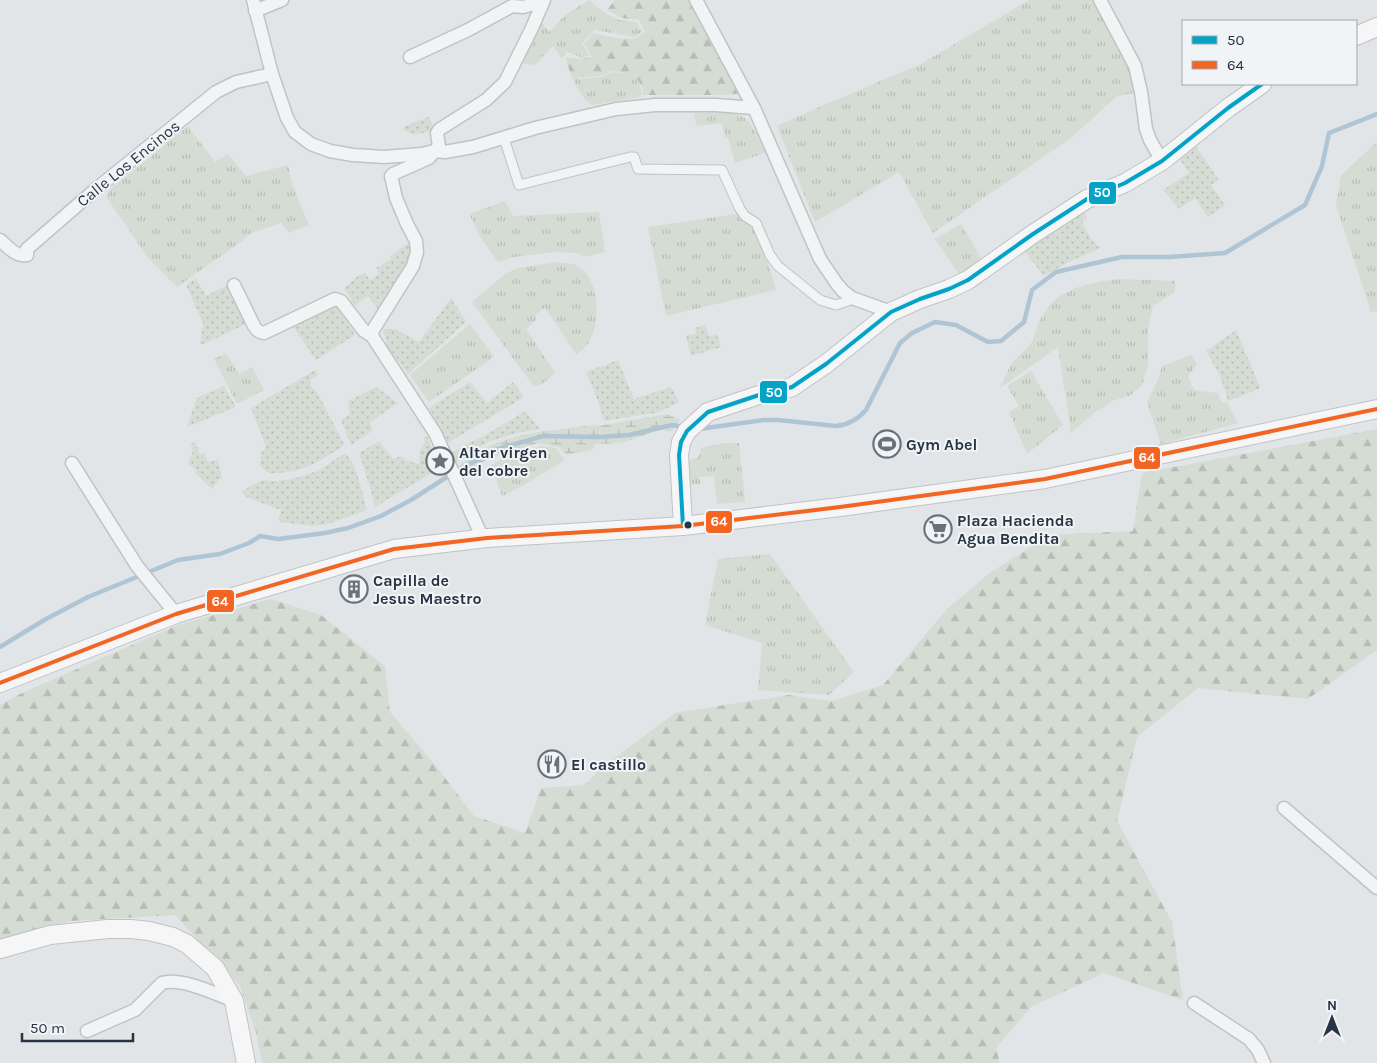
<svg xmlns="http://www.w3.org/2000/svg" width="1377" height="1063" font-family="Karla,sans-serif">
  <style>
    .grass { fill: url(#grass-tufts) }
    .forest { fill: url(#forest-firs) }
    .wetland { fill: url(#wetland-marsh) }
    .garden { fill: url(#garden-dots) }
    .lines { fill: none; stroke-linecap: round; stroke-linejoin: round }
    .stream { stroke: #afc5d4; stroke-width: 4.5 }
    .pedestrian-casing { stroke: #c0c3c6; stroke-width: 11 }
    .minor-casing { stroke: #c0c3c6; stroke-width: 15 }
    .secondary-casing { stroke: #c0c3c6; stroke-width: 20 }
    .pedestrian { stroke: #f2f3f4; stroke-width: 9 }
    .minor { stroke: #f2f3f4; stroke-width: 12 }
    .secondary { stroke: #f6f6f7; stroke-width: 18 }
    .bus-1-casing { stroke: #f0f4f7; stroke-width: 8 }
    .bus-2-casing { stroke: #f0f4f7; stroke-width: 8 }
    .bus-1 { stroke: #02a3c7; stroke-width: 4 }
    .bus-2 { stroke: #f26522; stroke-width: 4 }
    .bus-dot { fill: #283442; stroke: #f0f4f7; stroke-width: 2 }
    .labels { text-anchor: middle; stroke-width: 4; stroke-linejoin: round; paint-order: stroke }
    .street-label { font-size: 16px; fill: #283442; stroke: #f0f4f7 }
    .poi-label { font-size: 16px; font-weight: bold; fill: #283442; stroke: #f0f4f7; text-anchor: start }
    .line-badge { stroke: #f0f4f7; stroke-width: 2 }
    .badge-label { font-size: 14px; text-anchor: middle; font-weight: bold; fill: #fff }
  </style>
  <defs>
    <pattern id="grass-tufts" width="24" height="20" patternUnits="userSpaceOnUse" patternTransform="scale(1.25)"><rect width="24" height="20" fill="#d4dcd3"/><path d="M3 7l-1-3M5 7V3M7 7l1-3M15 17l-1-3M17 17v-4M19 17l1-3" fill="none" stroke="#b6bdb6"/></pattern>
    <pattern id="forest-firs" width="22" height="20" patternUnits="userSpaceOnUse" patternTransform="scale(1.25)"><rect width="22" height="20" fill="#d4dcd3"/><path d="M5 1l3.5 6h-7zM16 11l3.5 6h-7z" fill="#b6bdb6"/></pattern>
    <pattern id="wetland-marsh" width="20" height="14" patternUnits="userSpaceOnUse" patternTransform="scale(1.25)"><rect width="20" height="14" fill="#d4dcd3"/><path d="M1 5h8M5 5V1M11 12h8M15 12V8" fill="none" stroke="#b6bdb6"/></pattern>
    <pattern id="garden-dots" width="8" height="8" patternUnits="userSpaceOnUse" patternTransform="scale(1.25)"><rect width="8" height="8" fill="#d4dcd3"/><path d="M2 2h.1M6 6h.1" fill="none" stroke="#b6bdb6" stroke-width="1.8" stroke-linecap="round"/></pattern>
  </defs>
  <rect width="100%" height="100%" fill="#e2e5e8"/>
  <!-- grass -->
  <path class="grass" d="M589 0 605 13 619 20 637 22 642 32 634 37 595 30 582 43 589 55 583 58 567 52 562 59 553 46 535 65 521 63 542 23 549 32 565 15Z
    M1029 0H1093L1111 26 1135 85V93L1117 96 1071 138 933 233 899 172 815 222 777 126 828 103 919 65Z
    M613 72 634 75 641 88V97L592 105C582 99 578 89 573 79L600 77Z
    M709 112C719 112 732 111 741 116 751 120 762 143 765 153L735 163 728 138 725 137 722 123 697 126 694 114Z
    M188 126 215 162 228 154 246 176 288 165 292 184 309 225 289 233 281 223 254 232 245 237V239L177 287 148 258 107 198 109 190Z
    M1377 142V311L1371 312 1336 205 1341 175Z
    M505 201 513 216 599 212 605 252 584 257 577 253 555 252 514 257 498 262 481 238 469 214Z
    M736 214 750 222 761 239 776 290 666 316 648 227Z
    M961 224 983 261 960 276 935 239Z
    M557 262C565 263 574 263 580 267 600 282 601 324 588 344 585 348 580 351 577 355L545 308 536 314V320L526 329 555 373 541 385 536 386 532 384 472 302 505 274 517 268Z
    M1120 279 1175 281V292L1153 306 1148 329V366L1142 386 1129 396 1112 401 1094 413 1071 433 1058 347 1000 388C1004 380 1007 371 1012 363 1018 355 1028 349 1033 340 1035 334 1036 328 1039 322 1055 288 1086 283 1120 279Z
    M470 324 494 357 429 402 410 375Z
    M226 353 239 374 252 367 264 390 237 404 214 359Z
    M1191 355 1197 364 1188 376 1194 390 1217 393 1222 403 1227 402 1238 423 1161 444 1147 403 1158 379 1162 366Z
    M1031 371 1063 425 1027 454 1009 412 1019 406 1007 386Z
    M724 443H739L745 502 717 504 714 476 700 477V484L690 485 689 460 698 458 701 448Z
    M541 446 556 448 565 460 522 486 502 496 491 465 502 459Z
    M770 554 854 672 829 695 758 690 762 643 705 625 718 559Z"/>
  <!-- forest -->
  <path class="forest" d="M615 0H693L743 93 725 95H642L643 88 634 75 613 71 599 76 572 78 565 57 582 59 592 57 584 44 593 33 616 38 634 39 645 32 639 20 622 18 607 10Z
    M1377 429V650L1308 699 1198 688 1137 737 1117 821 1172 922 1183 1000 1104 973 1031 1007 996 1048 1000 1063H262L256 1032 240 986 175 915 70 921 0 940V705L24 692 178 625 271 599 321 615 385 666 390 712 436 766 474 816 525 833 541 788 585 785 600 769 675 713 788 695 832 701 883 685 948 608 991 572 1050 535 1133 531 1142 473Z"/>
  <!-- wetland -->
  <path class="wetland" d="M667 414 680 420 672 431 660 430 620 443 595 444 592 450 567 455 559 447 538 443 488 459 462 476 456 467 490 445 518 436 538 432 586 426 604 425Z"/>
  <!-- garden -->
  <path class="garden" d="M429 117 434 129C423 134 414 136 403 130L405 126Z
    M1195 145 1219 180 1211 185 1225 205 1208 217 1195 198 1179 209 1163 190 1189 173 1178 157Z
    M1083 211 1087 217 1082 223 1092 240 1100 248 1067 263 1044 276 1024 251Z
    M409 243C418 265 387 290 378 309L368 296 355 306 344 288 358 276 365 273 370 280 379 274 376 268 391 259 390 256Z
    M196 278 206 296 231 283 248 323 204 344H200L203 323 186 285Z
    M451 298 466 322 408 374 387 346 383 329H395L419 342Z
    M336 305 340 309 355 335 316 360 291 323Z
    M705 325 709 336 717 334 721 347 691 356 686 336 696 333 695 328Z
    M1236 330 1260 387 1259 389 1228 401 1220 376 1206 351Z
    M618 360 634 399 671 387 679 402 660 412 604 421 598 401 586 372Z
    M315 370 318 375 310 380 312 388 317 392 344 444 342 447C319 461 309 470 280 473 271 474 265 473 260 465L261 453 266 447 251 408Z
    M470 382 487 403 513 382 524 397 446 444 442 432 429 408Z
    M224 386 236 407 187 427 197 398Z
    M376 387 398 403 370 422 372 431 351 445 341 420 350 414 348 401Z
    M525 411 540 429 517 433 488 442 456 463 451 453 501 426Z
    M427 436 433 451 425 456 435 471 375 507 369 484 359 453 379 441 393 459 401 456 405 460 419 464 420 451 425 443 424 438Z
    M195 442 200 454 204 453 208 462 218 459 222 479H220L212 489 195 473 197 470 188 464 193 451 190 444Z
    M345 453C356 462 363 495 367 510L328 524 314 526 281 522 278 520 281 510 246 497 242 491 262 480C279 483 298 478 314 472 325 468 335 459 345 453Z"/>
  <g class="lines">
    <!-- stream -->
    <path class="stream" d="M699 429 764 420H778L836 426C848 425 858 419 866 410L900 343 912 333 935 322 956 325 988 342 1001 341 1024 322 1032 290 1056 272 1122 257H1169L1225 253 1305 205 1322 166 1329 133 1377 114
      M0 647 46 619 88 597 178 560 220 554 249 543 260 536 278 539 325 533 348 528 381 516 411 500 453 473 498 449 543 436 600 437 629 435 672 425 684 427"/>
    <!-- pedestrian casing -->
    <g class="pedestrian-casing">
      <path id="pedestrian" d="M504 138 519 185 630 157H634L638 169 722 170 740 209 745 216 756 223 770 255 778 266 820 300 836 305 848 301 852 298"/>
    </g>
    <!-- minor casing -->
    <g class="minor-casing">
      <path id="minor" d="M253 0 272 74 287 118 295 132 311 144 330 151 353 155 384 157 422 154 434 151 445 152 473 147 535 128 616 109 655 105H716L754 108
        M696 0 754 108 820 259 837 284 843 291 852 298 891 312
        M1100 0 1135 66 1141 92 1146 129 1150 140 1162 161
        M255 11 282 0
        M410 57 468 30 512 6 523 7 542 2
        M0 240C8 247 16 257 27 255V249L96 189 216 92 236 82 272 74
        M234 285 254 326C257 331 259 332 264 333L335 299 341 301 364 331 372 336
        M72 463 137 566 176 614
        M479 530 435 433 372 336 373 330 413 266 417 252 416 241 407 224 396 198 391 176 393 174 429 158 439 146 437 133 440 129 486 100 505 82 531 30 544 0
        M1284 808 1377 888
        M1194 1003 1249 1039 1258 1050 1264 1063
        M87 1031 135 1010 162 983C181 977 216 994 234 1001"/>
    </g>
    <!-- secondary casing -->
    <g class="secondary-casing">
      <path id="secondary" d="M1356 36 1377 27
        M683 526 679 455 681 442 687 431 708 412 759 395 775 392 792 387 826 364 891 312 920 299 949 289 968 280 1033 234 1087 199 1125 183 1162 161 1228 108 1262 84
        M0 683 176 614 394 549 487 538 683 526 840 507 1045 479 1377 409
        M0 949 50 935 108 929H131L149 931 173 937 187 944 215 968 234 1001 246 1063"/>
    </g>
    <!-- pedestrian -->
    <use href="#pedestrian" class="pedestrian"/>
    <!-- minor -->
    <use href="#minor" class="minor"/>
    <!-- secondary -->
    <use href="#secondary" class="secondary"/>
    <!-- bus-1 casing -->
    <g class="bus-1-casing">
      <path id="bus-1" d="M683 526 679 455 681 442 687 431 708 412 759 395 775 392 792 387 826 364 891 312 920 299 949 289 968 280 1033 234 1087 199 1125 183 1162 161 1228 108 1262 84"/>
    </g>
    <!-- bus-2 casing -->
    <g class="bus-2-casing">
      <path id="bus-2" d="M0 683 176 614 394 549 487 538 683 526 840 507 1045 479 1377 409"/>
    </g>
    <!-- bus-1 -->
    <use href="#bus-1" class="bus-1"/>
    <!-- bus-2 -->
    <use href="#bus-2" class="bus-2"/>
  </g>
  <!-- icons -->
  <defs>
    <g id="stadium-ring" transform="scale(1.4375)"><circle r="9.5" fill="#f0f4f7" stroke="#69727c" stroke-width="1.5"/><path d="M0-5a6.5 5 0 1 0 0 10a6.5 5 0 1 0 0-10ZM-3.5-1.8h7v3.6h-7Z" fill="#69727c"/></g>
    <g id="sight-ring" transform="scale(1.4375)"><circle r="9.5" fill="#f0f4f7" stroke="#69727c" stroke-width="1.5"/><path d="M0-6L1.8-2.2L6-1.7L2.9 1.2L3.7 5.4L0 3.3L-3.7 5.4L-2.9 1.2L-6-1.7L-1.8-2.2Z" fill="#69727c"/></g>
    <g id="supermarket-ring" transform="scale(1.4375)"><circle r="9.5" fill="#f0f4f7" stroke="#69727c" stroke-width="1.5"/><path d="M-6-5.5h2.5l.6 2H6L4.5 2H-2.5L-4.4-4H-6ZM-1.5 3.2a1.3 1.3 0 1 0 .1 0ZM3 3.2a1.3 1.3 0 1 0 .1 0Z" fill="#69727c"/></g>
    <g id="building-ring" transform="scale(1.4375)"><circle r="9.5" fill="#f0f4f7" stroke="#69727c" stroke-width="1.5"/><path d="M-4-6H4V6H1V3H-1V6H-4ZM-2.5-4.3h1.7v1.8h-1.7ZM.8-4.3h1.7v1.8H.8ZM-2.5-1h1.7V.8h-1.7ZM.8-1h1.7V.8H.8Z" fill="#69727c"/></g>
    <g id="restaurant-ring" transform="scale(1.4375)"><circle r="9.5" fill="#f0f4f7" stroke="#69727c" stroke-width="1.5"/><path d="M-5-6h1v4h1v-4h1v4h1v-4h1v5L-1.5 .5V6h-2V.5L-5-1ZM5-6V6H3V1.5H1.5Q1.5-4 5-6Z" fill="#69727c"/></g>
  </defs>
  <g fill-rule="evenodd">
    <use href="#stadium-ring" x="887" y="444"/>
    <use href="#sight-ring" x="440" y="461"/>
    <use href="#supermarket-ring" x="938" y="529"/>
    <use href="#building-ring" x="354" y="589"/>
    <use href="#restaurant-ring" x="552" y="764"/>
  </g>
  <!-- markers -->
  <circle class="bus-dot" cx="688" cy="525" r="4.5"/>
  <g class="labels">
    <!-- street labels -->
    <g class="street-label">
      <text transform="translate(128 163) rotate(-39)" y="6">Calle Los Encinos</text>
    </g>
    <!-- poi labels -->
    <g class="poi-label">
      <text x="906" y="450">Gym Abel</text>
      <text x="459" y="458">Altar virgen<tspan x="459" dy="18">del cobre</tspan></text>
      <text x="957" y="526">Plaza Hacienda<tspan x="957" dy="18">Agua Bendita</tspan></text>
      <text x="373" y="586">Capilla de<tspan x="373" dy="18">Jesus Maestro</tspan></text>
      <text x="571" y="770">El castillo</text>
    </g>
  </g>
  <g class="line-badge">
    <rect x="1088" y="181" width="29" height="24" rx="5" fill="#02a3c7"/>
    <rect x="759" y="380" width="29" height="24" rx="5" fill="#02a3c7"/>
    <rect x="1133" y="446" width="28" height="24" rx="5" fill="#f26522"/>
    <rect x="705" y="510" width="28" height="24" rx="5" fill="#f26522"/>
    <rect x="206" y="589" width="29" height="24" rx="5" fill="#f26522"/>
  </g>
  <g class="badge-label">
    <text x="1102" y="197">50</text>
    <text x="774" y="397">50</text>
    <text x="1147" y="462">64</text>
    <text x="719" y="526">64</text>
    <text x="220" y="606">64</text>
  </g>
  <!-- legend -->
  <rect x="1182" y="20" width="175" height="65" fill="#f0f4f7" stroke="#a0a7af"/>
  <rect x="1192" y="36" width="25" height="8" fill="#02a3c7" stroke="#a0a7af"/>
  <text x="1227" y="45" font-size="15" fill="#283442">50</text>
  <rect x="1192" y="61" width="25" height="8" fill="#f26522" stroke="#a0a7af"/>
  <text x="1227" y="70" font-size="15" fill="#283442">64</text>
  <!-- north arrow -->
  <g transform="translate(1332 1018)" stroke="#f0f4f7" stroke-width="4" paint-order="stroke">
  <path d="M0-4L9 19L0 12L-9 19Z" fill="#283442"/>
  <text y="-8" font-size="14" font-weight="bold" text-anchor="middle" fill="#283442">N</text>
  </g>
  <!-- scale -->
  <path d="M22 1033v8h111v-8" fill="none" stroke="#283442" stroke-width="2.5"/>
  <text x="30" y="1033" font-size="15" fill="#283442" stroke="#f0f4f7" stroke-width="4" paint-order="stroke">50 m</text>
</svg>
